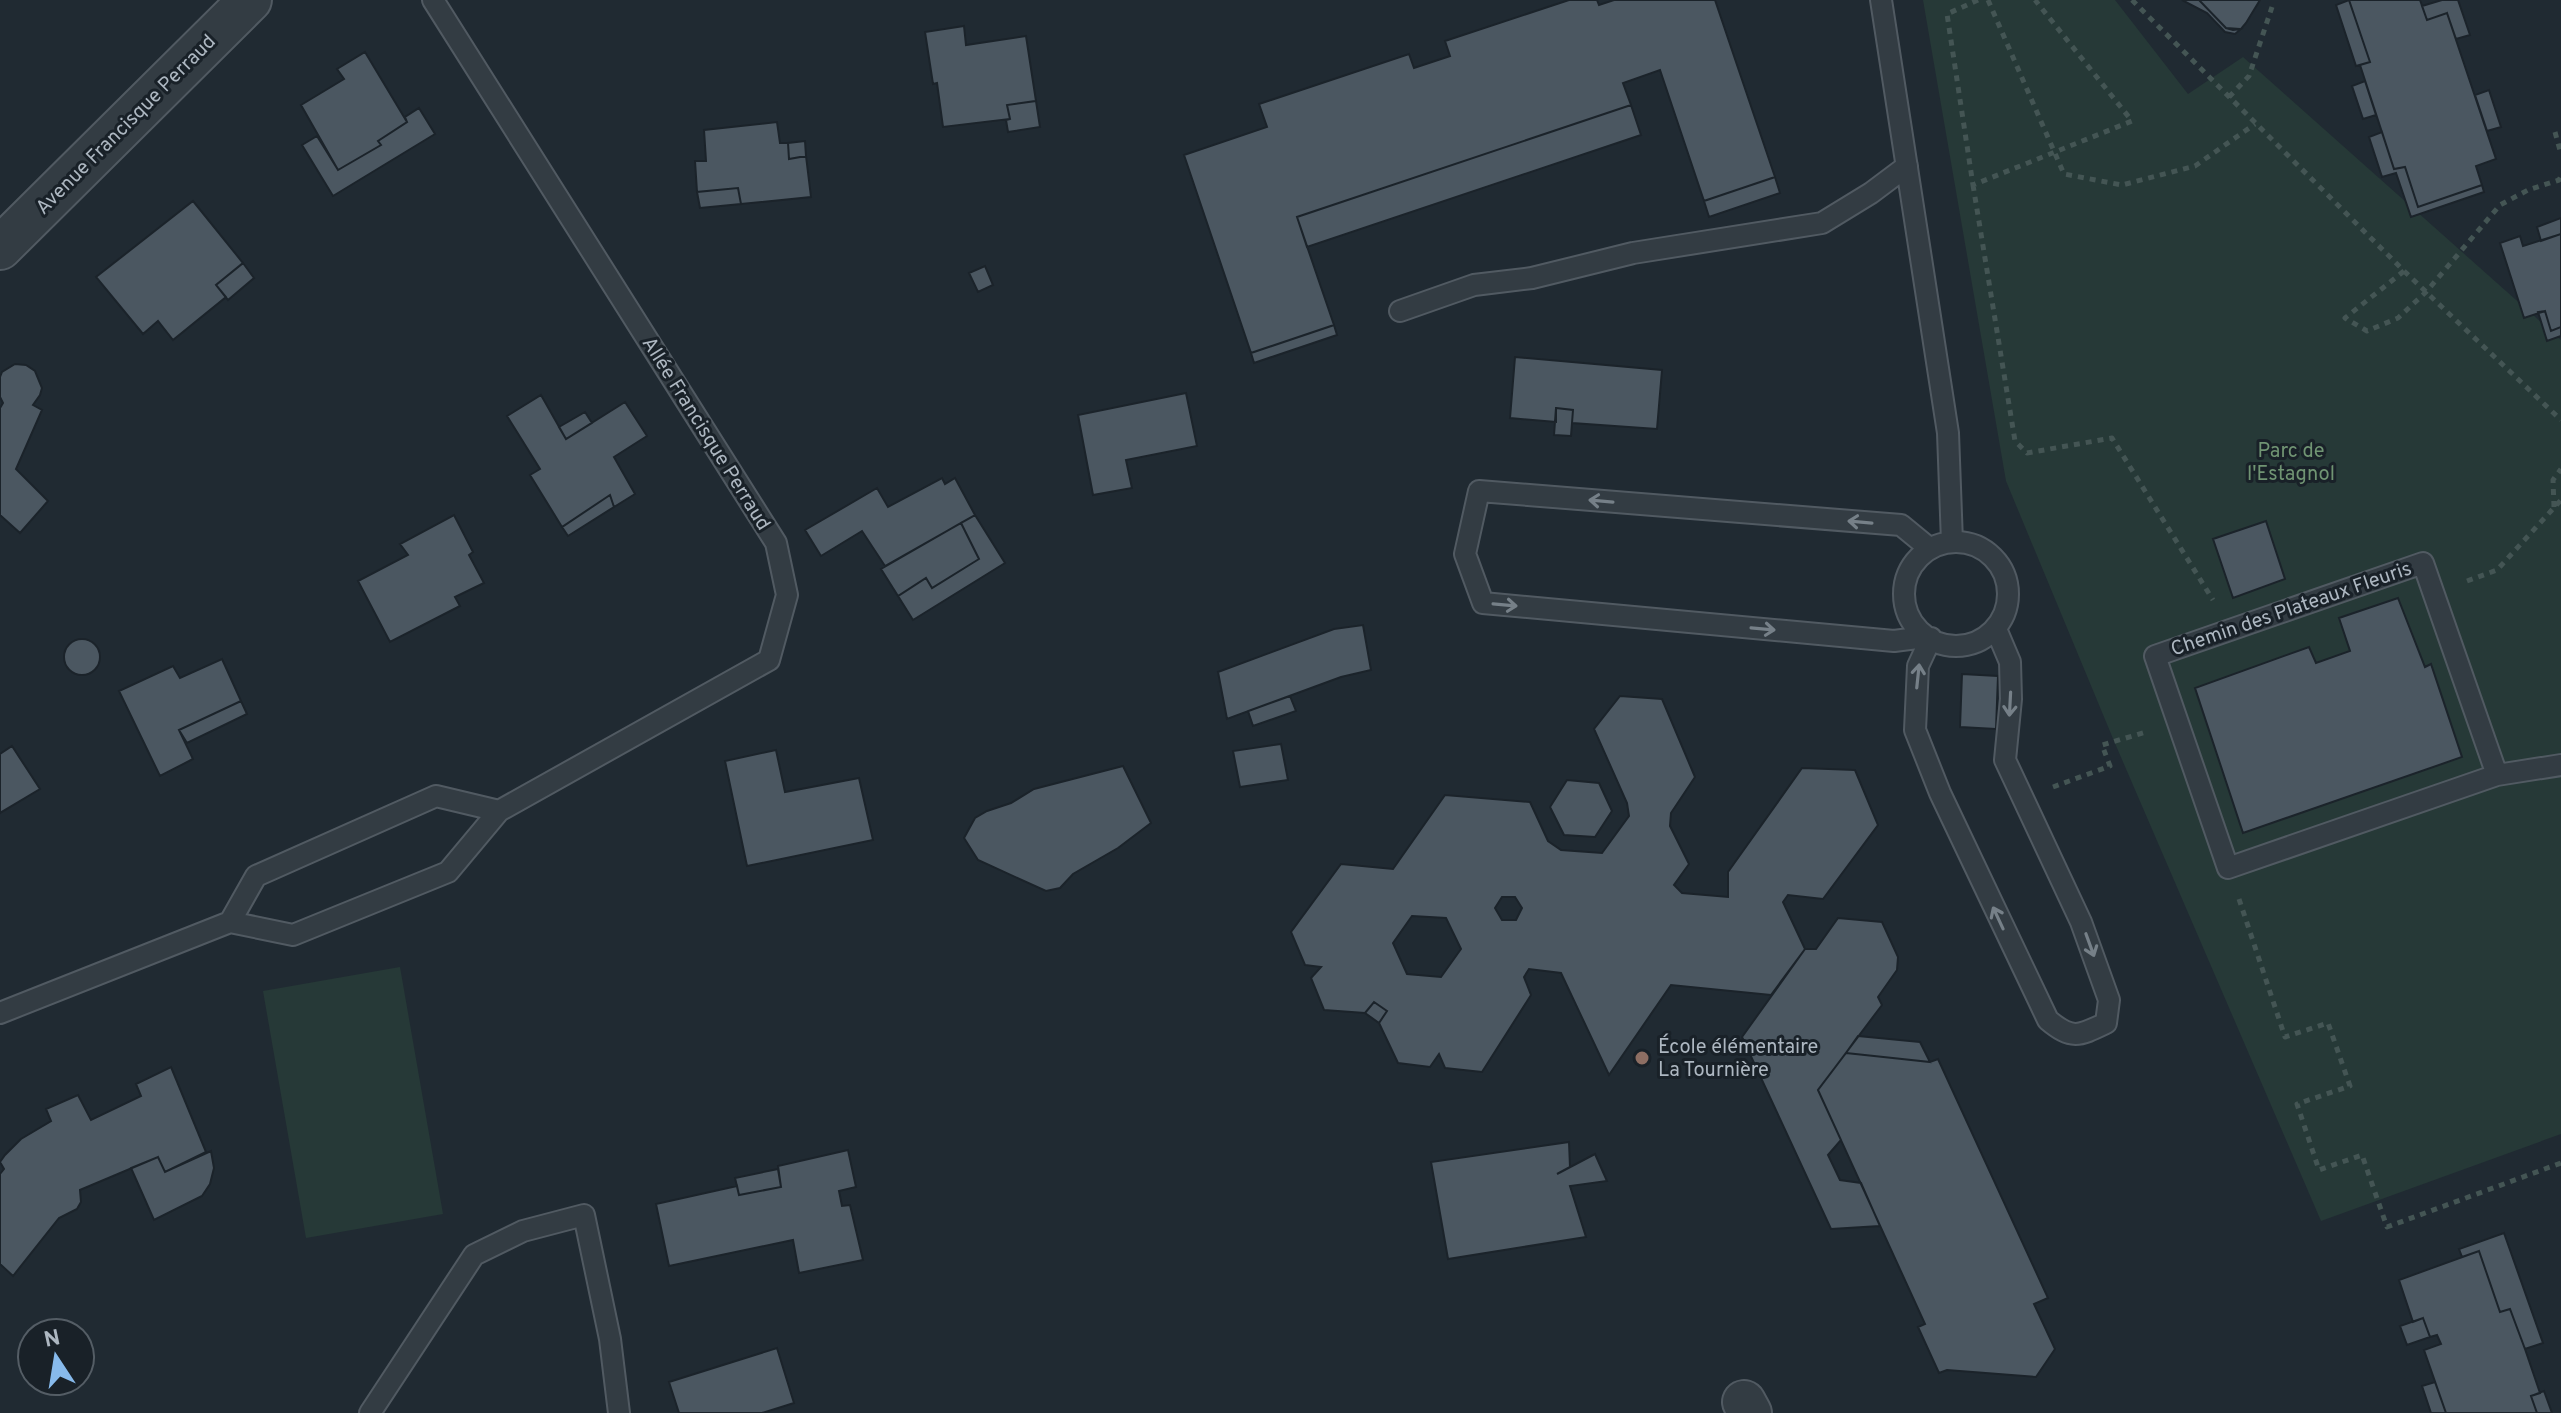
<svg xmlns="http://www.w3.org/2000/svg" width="2561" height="1413" font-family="Overpass,sans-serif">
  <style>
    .green { fill: #263937 }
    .building { fill: #4b5761; stroke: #1b232a; stroke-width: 2; fill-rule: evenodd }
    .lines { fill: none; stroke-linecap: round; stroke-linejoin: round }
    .lane-casing { stroke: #515a62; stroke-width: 24 }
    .street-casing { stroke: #515a62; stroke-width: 46 }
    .path { stroke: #445554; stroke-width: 5; stroke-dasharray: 6 6; stroke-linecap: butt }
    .lane { stroke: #333c43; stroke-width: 20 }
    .street { stroke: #333c43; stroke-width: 42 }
    .oneway { stroke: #768088 }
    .education-dot { fill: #8d6e63; stroke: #192128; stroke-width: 3 }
    .labels { text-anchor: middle; stroke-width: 6; stroke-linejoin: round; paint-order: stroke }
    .street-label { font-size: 20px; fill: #adb7c1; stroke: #192128 }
    .park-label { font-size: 20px; fill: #709473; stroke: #192128 }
    .poi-label { font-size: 20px; fill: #adb7c1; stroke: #192128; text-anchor: start }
  </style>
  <rect width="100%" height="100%" fill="#202a32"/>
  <!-- green -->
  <path class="green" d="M1923 0H2115L2188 94 2243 57 2561 340V1134L2321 1221 2114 741 2006 481Z
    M400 967 443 1214 306 1238 263 991Z"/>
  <!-- building -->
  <path class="building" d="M1569 0H1597L1599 5 1614 0H1715L1775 177 1704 201 1660 70 1623 83 1631 105 1297 217 1334 325 1251 353 1184 155 1267 127 1259 104 1409 54 1414 68 1450 56 1445 41Z
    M2182 0H2199L2226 28 2241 29 2235 34 2225 32 2207 13Z
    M2199 0H2260L2246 23 2241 29 2233 30 2226 28Z
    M2349 0H2420L2427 20 2447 13 2496 159 2476 166 2482 185 2418 207 2405 167 2394 169 2360 65 2370 62Z
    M2349 0 2370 62 2356 66 2336 5Z
    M2442 0H2458L2470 35 2456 39 2447 13 2427 20 2422 6Z
    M964 26 966 45 1026 36 1036 101 1007 105 1010 119 943 127 937 83 933 84 925 32Z
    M365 52 407 122 378 141 381 145 338 170 301 105 344 79 337 69Z
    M2365 81 2376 115 2363 119 2352 86Z
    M2489 90 2501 127 2487 131 2475 95Z
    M1036 101 1040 127 1008 132 1006 120 1010 119 1007 105Z
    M1631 105 1641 135 1307 247 1297 217Z
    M419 108 435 134 333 196 302 145 317 136 338 170 381 145 378 141 407 122 405 117Z
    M777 122 780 143H788L789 159 806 156 811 197 741 204 738 188 697 192 695 161H706L704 130Z
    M2382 132 2394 169 2405 167 2418 207 2482 185 2484 192 2411 217 2396 173 2382 177 2369 137Z
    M805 141 806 156 789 159 788 143Z
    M1775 177 1780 193 1709 217 1704 201Z
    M738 188 741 204 700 208 697 192Z
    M193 201 243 263 216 285 226 297 173 340 158 321 143 334 96 277Z
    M2561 218V234L2541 241 2537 227Z
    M2561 234V327L2551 331 2545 311 2524 318 2500 243 2520 236 2523 246Z
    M243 263 254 278 228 300 216 285Z
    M985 266 993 285 978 292 969 273Z
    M2545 311 2551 331 2561 327V336L2547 341 2538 312Z
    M1334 325 1337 335 1254 363 1251 353Z
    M1515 357 1662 370 1657 429 1572 423 1573 410 1556 408V422L1510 418Z
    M15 364 26 365 35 371 42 388 40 395 33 405 42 410 16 469 48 501 20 533 0 515V408L3 403 0 397V377L2 372Z
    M1186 393 1197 446 1126 460 1132 488 1093 495 1078 415Z
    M541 395 566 439 625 402 647 436 614 457 635 494 614 507 610 495 562 527 530 475 540 469 507 416Z
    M1556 408 1573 410 1571 436 1554 435Z
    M585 412 592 423 566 439 559 427Z
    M942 478 945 484 955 478 975 515 885 566 862 531 821 556 805 530 877 488 888 507Z
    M610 495 614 507 568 536 562 527Z
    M454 515 473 552 469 555 484 583 455 597 460 606 390 642 358 581 408 555 400 544Z
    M975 515 1005 563 913 620 898 596 926 578 932 588 979 559 961 523Z
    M2266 521 2285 579 2233 598 2213 539Z
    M961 523 979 559 932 588 926 578 898 596 881 569Z
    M2398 598 2425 667 2431 664 2462 757 2243 833 2195 688 2309 647 2316 663 2350 651 2339 618Z
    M1363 625 1371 670 1341 677 1227 719 1218 672 1334 629Z
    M64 657a18 18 0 1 1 36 0a18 18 0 1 1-36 0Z
    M222 659 241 701 179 730 193 759 160 776 119 691 173 666 180 678Z
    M1962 674 1998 676 1996 729 1960 727Z
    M1290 696 1296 711 1253 726 1248 711Z
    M1620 696 1662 699 1695 777 1671 813 1670 826 1689 864 1674 885 1682 893 1728 897V872L1802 768 1855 770 1878 825 1823 899 1788 895 1783 902 1805 949 1771 995 1671 985 1609 1075 1561 973 1529 969 1524 977 1531 995 1482 1072 1445 1068 1439 1054 1430 1067 1398 1063 1379 1023 1387 1011 1374 1002 1365 1013 1324 1010 1311 978 1321 967 1305 965 1291 932 1341 864 1393 869 1445 795 1530 802 1548 841 1561 850 1602 853 1629 816 1627 803 1594 729ZM1502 897H1515L1522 908 1516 920H1502L1495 908ZM1412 916 1446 918 1461 949 1441 977 1407 974 1393 943Z
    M241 701 247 714 187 743 179 730Z
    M1281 744 1288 780 1240 787 1233 751Z
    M12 746 40 789 0 813V754Z
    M776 750 785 792 859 778 873 840 747 866 725 761Z
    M1123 766 1151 823 1118 848 1073 874 1060 888 1046 891 978 860 964 838 975 818 987 811 1011 803 1034 789Z
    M1567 780 1599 783 1612 811 1595 837 1564 835 1550 807Z
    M1838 918 1882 922 1898 957 1897 970 1878 997 1882 1005 1818 1090 1841 1140 1828 1155 1840 1180 1861 1183 1880 1226 1831 1229 1742 1037 1805 949H1816Z
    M1374 1002 1387 1011 1379 1023 1365 1013Z
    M1858 1036 1920 1042 1930 1062 1846 1053Z
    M1846 1053 1930 1062 1938 1059 2048 1298 2034 1304 2055 1349 2036 1377 1947 1370 1939 1373 1918 1327 1925 1324 1818 1090Z
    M171 1067 206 1152 165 1172 158 1157 80 1190 81 1202 77 1209 59 1218 13 1276 0 1264V1174L4 1169 0 1162 5 1155 21 1139 51 1121 46 1109 78 1095 91 1120 141 1096 136 1084Z
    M1569 1142 1570 1167 1557 1174 1595 1154 1607 1181 1570 1186 1586 1237 1448 1259 1431 1162Z
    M848 1150 856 1187 839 1191 842 1206 850 1205 863 1260 799 1273 793 1240 669 1266 656 1204 737 1186 739 1195 781 1187 778 1166Z
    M211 1151 214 1168 210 1184 202 1196 154 1220 131 1168 158 1157 165 1172Z
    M778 1169 781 1187 739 1195 735 1178Z
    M2504 1233 2543 1343 2525 1349 2510 1309 2500 1312 2479 1251 2462 1257 2459 1249Z
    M2479 1251 2500 1312 2510 1309 2525 1349 2540 1393 2531 1396 2537 1413H2446L2424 1350 2441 1344 2437 1335 2430 1337 2423 1318 2413 1322 2399 1280Z
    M2423 1318 2430 1337 2407 1345 2400 1326Z
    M777 1348 794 1403 762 1413H679L669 1382Z
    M2435 1382 2446 1413H2431L2422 1386Z
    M2544 1391 2552 1413H2537L2531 1396Z"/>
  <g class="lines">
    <!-- lane casing -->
    <g class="lane-casing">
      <path id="lane" d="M433 0 776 543 787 595 769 660 499 811
        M1881 0 1948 433 1952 542
        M1400 311 1474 285 1532 278 1633 253 1822 223 1871 193 1907 166
        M1904 594a52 52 0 1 1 104 0a52 52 0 1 1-104 0Z
        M1925 637 1894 641 1483 603 1465 554 1479 491 1901 525 1929 548
        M1931 638 1918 666 1915 730 1940 793 2048 1020C2072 1040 2079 1036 2106 1023L2109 1000 2081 922 2005 760 2011 699 2010 662 1996 629
        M2497 775 2423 563 2155 656 2228 868 2497 775 2561 765
        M436 796 499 811 448 872 293 935 230 922 256 876Z
        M0 1013 230 922
        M370 1413 474 1255 523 1231 584 1215 610 1339 619 1413"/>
    </g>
    <!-- street casing -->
    <g class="street-casing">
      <path id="street" d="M0 248 250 0
        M1744 1402 1750 1413"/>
    </g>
    <!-- path -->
    <path class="path" d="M1978 0 1947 14 1973 185 2132 121 2035 0
      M1988 0 2064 174 2122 185 2195 166 2255 124
      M2132 0 2404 271 2561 420
      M2229 97 2249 76 2272 7
      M2555 132 2561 154
      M1973 185 2015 441 2027 453 2112 438 2213 600
      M2404 271 2345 318 2367 331 2398 318 2426 292 2500 205 2528 190 2559 180 2561 176
      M2554 507 2553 480 2561 469
      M2467 581 2497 570 2561 500
      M2053 787 2110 766 2102 745 2146 732
      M2239 899 2285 1037 2328 1023 2350 1086 2297 1104 2319 1170 2362 1155 2387 1227 2561 1163"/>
    <!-- lane -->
    <use href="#lane" class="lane"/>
    <!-- street -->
    <use href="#street" class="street"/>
  </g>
  <!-- one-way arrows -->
  <defs><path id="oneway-shaft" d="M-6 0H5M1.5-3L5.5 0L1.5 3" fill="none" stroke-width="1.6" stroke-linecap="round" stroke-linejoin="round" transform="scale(2)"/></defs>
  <g class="oneway">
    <use href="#oneway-shaft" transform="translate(1601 501) rotate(-175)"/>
    <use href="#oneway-shaft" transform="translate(1860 522) rotate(-175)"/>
    <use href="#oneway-shaft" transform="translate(1505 605) rotate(5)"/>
    <use href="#oneway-shaft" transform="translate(1763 629) rotate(5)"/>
    <use href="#oneway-shaft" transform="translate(1918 676) rotate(-84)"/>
    <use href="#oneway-shaft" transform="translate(2010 704) rotate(93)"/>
    <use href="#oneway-shaft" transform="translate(1998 918) rotate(-115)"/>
    <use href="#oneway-shaft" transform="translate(2090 945) rotate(70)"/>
  </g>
  <!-- markers -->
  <circle class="education-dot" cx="1642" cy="1058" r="8"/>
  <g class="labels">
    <!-- street labels -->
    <g class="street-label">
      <text transform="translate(125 124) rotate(-45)" y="7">Avenue Francisque Perraud</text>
      <text transform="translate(707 433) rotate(58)" y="7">Allée Francisque Perraud</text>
      <text transform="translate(2291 608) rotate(-19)" y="7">Chemin des Plateaux Fleuris</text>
    </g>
    <!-- park labels -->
    <g class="park-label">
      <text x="2291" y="457">Parc de<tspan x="2291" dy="23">l'Estagnol</tspan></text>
    </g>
    <!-- poi labels -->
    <g class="poi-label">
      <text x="1658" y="1053">École élémentaire<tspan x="1658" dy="23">La Tournière</tspan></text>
    </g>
  </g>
  <!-- north arrow -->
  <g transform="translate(56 1357) rotate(348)"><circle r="38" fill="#192128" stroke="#545d65" stroke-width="2"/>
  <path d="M0-6L14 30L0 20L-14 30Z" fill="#87baec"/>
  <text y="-12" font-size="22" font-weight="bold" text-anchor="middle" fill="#adb7c1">N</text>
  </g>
</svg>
